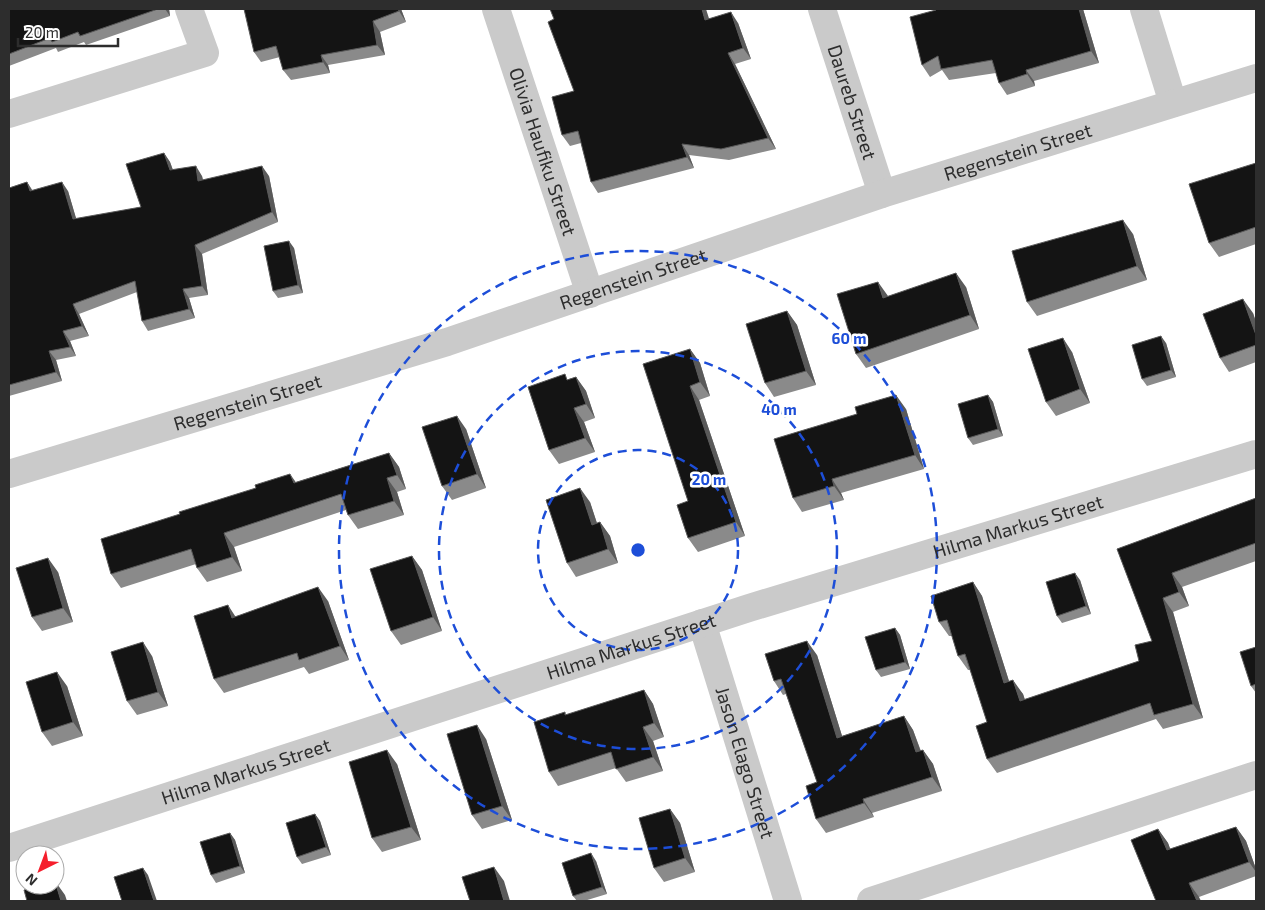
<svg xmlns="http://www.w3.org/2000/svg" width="1265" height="910" font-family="'Exo 2',sans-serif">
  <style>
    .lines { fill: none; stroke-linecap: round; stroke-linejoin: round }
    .street { stroke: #cacaca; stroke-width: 28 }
    .wall { fill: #8a8a8a }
    .shaded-wall { fill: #5a5a5a }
    .building { fill: #141414; stroke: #5a5a5a }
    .ring { fill: none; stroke: #1d4ed8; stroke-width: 2.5; stroke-dasharray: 9 6 }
    .labels { text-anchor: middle; stroke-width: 5; stroke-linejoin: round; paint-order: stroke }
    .street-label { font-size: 19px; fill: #2d2d2d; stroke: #fff }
    .centre { fill: #1d4ed8; stroke: #fff; stroke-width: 2.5 }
    .ring-label { font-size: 15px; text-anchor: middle; font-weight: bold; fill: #1d4ed8; stroke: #fff; stroke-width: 5; stroke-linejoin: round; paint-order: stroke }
  </style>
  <rect width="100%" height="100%" fill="#fff"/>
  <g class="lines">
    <!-- street -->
    <g class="street">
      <path id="s1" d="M496 9 590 294"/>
      <path id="s2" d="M822 9 882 194"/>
      <path d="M1144 9 1173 103"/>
      <path d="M9 114 205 53 189 9"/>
      <path id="s3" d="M9 474 447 342 882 194 1256 78"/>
      <path id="s4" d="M702 623 788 901"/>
      <path id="s5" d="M9 848 749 608 1256 454"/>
      <path d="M871 901 1256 775"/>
    </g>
  </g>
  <!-- wall -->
  <path class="wall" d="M9 9H169L170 16 86 45 84 42 58 52 56 48 9 66Z
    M401 9 406 22 380 32 385 55 328 65 330 73 291 80 283 70 280 57 261 62 254 52Z
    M1083 9 1099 63 1034 81 1035 86 1007 95 999 83 996 73 949 80 942 70 930 77 922 65 936 10Z
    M709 18 738 23 751 59 735 64 776 149 729 160 689 155 694 168 598 193 591 182 581 143 570 146 562 135 574 91 554 19Z
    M164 153 170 162 173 170 202 176 203 180 269 176 278 222 202 254 208 295 189 298 195 318 148 331 142 321 137 292 79 314 89 336 70 341 76 356 56 360 62 381 9 396V188L27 182 33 191H68L76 219 141 207Z
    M1256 163V244L1219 257 1209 243Z
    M1133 234 1147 280 1037 316 1027 302Z
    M294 248 303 293 278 298 273 291Z
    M966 287 979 329 866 368 856 354 888 297Z
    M787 311 797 325 816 385 774 397 765 383Z
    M1253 313 1256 322V362L1229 372 1220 358Z
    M1166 343 1176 377 1147 386 1142 379Z
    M690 349 700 363 710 396 699 400 745 536 698 552 688 538Z
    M1072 352 1090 403 1056 416 1046 402Z
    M576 377 586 391 595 418 584 422 595 452 559 464 549 450 569 379Z
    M988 395 993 402 1003 436 973 445 968 438Z
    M906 409 924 469 841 493 844 500 802 512 793 498Z
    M466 429 486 488 452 500 442 486Z
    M389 453 399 467 406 489 397 492 404 515 358 529 348 515 346 510 234 547 242 571 207 582 197 568 196 564 121 588 111 574 296 482Z
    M1256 498V561L1182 587 1189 606 1173 612 1203 718 1163 729 1156 719 997 773 987 759V722L970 670H968L958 656 952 636H949L939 622 973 582 982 596 1009 681 1023 694 1025 700 1139 661 1152 641 1117 549Z
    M590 502 597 523 600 522 610 536 618 563 576 577 567 563Z
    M412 556 422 570 442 631 401 645 391 631Z
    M58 572 73 622 42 631 32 617Z
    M1080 580 1091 614 1062 623 1057 616Z
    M328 601 349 660 309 674 304 667 224 693 214 679 236 616Z
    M895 628 900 635 910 669 881 677 876 670Z
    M1256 647V693L1251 686Z
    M817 655 842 736 904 716 913 730 921 751 923 750 933 764 942 791 872 813 874 817 826 833 816 819 817 782 786 694 783 695 774 681Z
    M152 656 168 706 137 715 127 701Z
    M67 686 83 736 52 746 42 732Z
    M644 690 653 704 664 737 653 741 663 771 626 782 616 768 558 786 549 772 565 712 566 715Z
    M486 739 512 820 482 829 472 815Z
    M397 764 421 840 382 852 372 838Z
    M670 809 680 823 695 872 664 882 654 868Z
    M315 814 320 821 331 855 302 864 297 857Z
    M1236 827 1246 841 1256 869V876L1199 897 1156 901 1158 829 1168 843 1170 849Z
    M230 833 235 840 245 873 216 883 211 875Z
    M596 861 607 894 584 901H577L573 896Z"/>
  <!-- shaded-wall -->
  <path class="shaded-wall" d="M165 9H169L170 16Z
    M398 9H401L406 22 399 11Z
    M702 9H706L713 31 705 20Z
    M1079 9H1083L1099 63 1091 51Z
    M731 12 738 23 751 59 743 48Z
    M373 21 380 32 385 55 377 45Z
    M728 53 735 64 776 149 768 138Z
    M321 55 328 65 330 73 323 62Z
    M1026 70 1034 81 1035 86 1027 74Z
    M682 144 689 155 694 168 687 157Z
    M164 153 170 162 176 179 170 170Z
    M196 166 202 176 205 190 198 181Z
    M262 166 269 176 278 222 272 212Z
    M27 182 33 192 30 191Z
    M62 182 68 191 79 228 73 219Z
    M1123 220 1133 234 1147 280 1137 266Z
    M289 241 294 248 303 293 298 285Z
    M195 245 202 254 208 295 202 286Z
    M956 273 966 287 979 329 970 315Z
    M878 282 888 296 893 312 883 298Z
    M183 289 189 298 195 318 189 309Z
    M1243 299 1253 313 1256 322V335Z
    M73 304 79 314 89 336 82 326Z
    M787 311 797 325 816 385 806 371Z
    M63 331 70 341 76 356 70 347Z
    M1161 336 1166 343 1176 377 1171 370Z
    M1063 338 1072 352 1090 403 1080 389Z
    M690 349 700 363 710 396 700 382Z
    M49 351 56 360 62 381 56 372Z
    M576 377 586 391 595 418 586 404Z
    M690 386 699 400 745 536 736 522Z
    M896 395 906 409 924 469 915 455Z
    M988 395 993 402 1003 436 998 429Z
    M574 408 584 422 595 452 585 438Z
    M457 416 466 429 486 488 477 474Z
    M389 453 399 467 406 489 397 475Z
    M290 474 300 488 294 483Z
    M387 478 397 492 404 515 394 501Z
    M832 479 841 493 844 500 834 486Z
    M580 488 590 502 602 539 592 525Z
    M600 522 610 536 618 563 608 549Z
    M224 533 234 547 242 571 232 557Z
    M412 556 422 570 442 631 433 617Z
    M48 558 58 572 73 622 63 608Z
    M1075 573 1080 580 1091 614 1086 606Z
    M1172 573 1182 587 1189 606 1179 592Z
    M973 582 982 596 1014 697 1004 683Z
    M318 587 328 601 349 660 340 646Z
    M1163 598 1173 612 1203 718 1193 704Z
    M228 605 237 619 232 618Z
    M895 628 900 635 910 669 905 662Z
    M807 641 817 655 847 752 837 738Z
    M143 642 152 656 168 706 158 692Z
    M57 672 67 686 83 736 73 722Z
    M1013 680 1023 694 1030 715 1020 701Z
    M644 690 653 704 664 737 654 723Z
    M904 716 913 730 926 766 916 752Z
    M477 725 486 739 512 820 502 806Z
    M643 727 653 741 663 771 653 757Z
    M387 750 397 764 421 840 411 827Z
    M923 750 933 764 942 791 932 777Z
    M863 799 872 813 874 817 864 803Z
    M670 809 680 823 695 872 685 858Z
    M315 814 320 821 331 855 326 847Z
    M1236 827 1246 841 1256 869V872L1249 862Z
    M1158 829 1168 843 1176 864 1167 850Z
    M230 833 235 840 245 873 240 866Z
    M591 853 596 861 607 894 602 887Z
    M494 867 504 881 510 901H504Z
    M143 868 148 875 157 901H154Z
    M55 881 65 895 67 901H61Z
    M1189 883 1199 897 1201 901H1197Z"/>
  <!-- building -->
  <path class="building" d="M9 9H158L80 36 78 32 52 42 50 38 9 54Z
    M244 9H398L399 11 373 21 377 45 321 55 323 62 283 70 276 46 254 52Z
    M550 9H702L705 20 731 12 743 48 728 53 768 138 721 149 682 144 687 157 591 182 578 131 562 135 552 97 574 91 548 22 554 19Z
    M936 9H1079L1091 51 1026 70 1027 74 999 83 992 60 941 69 938 56 922 65 910 17 936 10Z
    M164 153 170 170 196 166 198 181 262 166 272 212 195 245 202 286 183 289 189 309 142 321 135 281 73 304 82 326 63 331 70 347 49 351 56 372 9 385V188L27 182 30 191 62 182 73 219 141 207 126 164Z
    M1256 163V227L1209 243 1189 184Z
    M1123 220 1137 266 1027 302 1012 251Z
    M289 241 298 285 273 291 264 246Z
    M956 273 970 315 856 354 837 294 878 282 883 298Z
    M1243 299 1256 335V345L1220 358 1203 314Z
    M787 311 806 371 765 383 746 324Z
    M1161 336 1171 370 1142 379 1132 345Z
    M1063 338 1080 389 1046 402 1028 349Z
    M690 349 700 382 690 386 736 522 688 538 677 505 688 501 643 364Z
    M565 374 567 380 576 377 586 404 574 408 585 438 549 450 528 387Z
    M896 395 915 455 832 479 834 486 793 498 774 439 857 414 855 407Z
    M988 395 998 429 968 438 958 404Z
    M457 416 477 474 442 486 422 427Z
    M389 453 397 475 387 478 394 501 348 515 341 494 224 533 232 557 197 568 191 549 111 574 101 539 180 514 179 512 256 488 255 485 290 474 294 483Z
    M580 488 592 525 600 522 608 549 567 563 546 500Z
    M1256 498V543L1172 573 1179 592 1163 598 1193 704 1154 715 1150 703 987 759 976 726 987 722 965 654 958 656 947 620 939 622 931 596 973 582 1004 683 1013 680 1020 701 1139 661 1135 645 1152 641 1117 549Z
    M412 556 433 617 391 631 370 569Z
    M48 558 63 608 32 617 16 568Z
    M1075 573 1086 606 1057 616 1046 582Z
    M318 587 340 646 299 660 297 653 214 679 194 616 228 605 232 618Z
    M895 628 905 662 876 670 865 637Z
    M807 641 837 738 904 716 916 752 923 750 932 777 863 799 864 803 816 819 806 786 817 782 781 679 774 681 765 654Z
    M143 642 158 692 127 701 111 652Z
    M1256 647V684L1251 686 1240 652Z
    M57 672 73 722 42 732 26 682Z
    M644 690 654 723 643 727 653 757 616 769 611 752 549 772 534 722 565 712V715Z
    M477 725 502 806 472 815 447 734Z
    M387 750 411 827 372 838 349 762Z
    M670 809 685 858 654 868 639 818Z
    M315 814 326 847 297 857 286 823Z
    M1236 827 1249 862 1189 883 1197 901H1156L1131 840 1158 829 1167 850Z
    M230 833 240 866 211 875 200 842Z
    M591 853 602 887 573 896 562 863Z
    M494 867 504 901H470L462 877Z
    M143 868 154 901H122L114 877Z
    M55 881 61 901H27L24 890 41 885H55Z"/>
  <!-- distance rings -->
  <g class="ring">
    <circle cx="638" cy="550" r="100"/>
    <circle cx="638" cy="550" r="199"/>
    <circle cx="638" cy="550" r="299"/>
  </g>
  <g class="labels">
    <!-- street labels -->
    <g class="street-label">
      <text dy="7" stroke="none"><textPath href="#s2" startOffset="98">Daureb Street</textPath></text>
      <text dy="7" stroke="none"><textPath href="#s1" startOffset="150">Olivia Haufiku Street</textPath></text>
      <text dy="7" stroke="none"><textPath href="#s3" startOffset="1059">Regenstein Street</textPath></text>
      <text dy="7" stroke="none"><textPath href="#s3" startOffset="654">Regenstein Street</textPath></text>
      <text dy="7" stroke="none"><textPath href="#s3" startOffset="249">Regenstein Street</textPath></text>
      <text dy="7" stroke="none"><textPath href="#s5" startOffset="1059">Hilma Markus Street</textPath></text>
      <text dy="7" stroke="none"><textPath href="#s5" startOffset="654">Hilma Markus Street</textPath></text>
      <text dy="7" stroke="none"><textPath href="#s4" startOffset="146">Jason Elago Street</textPath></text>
      <text dy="7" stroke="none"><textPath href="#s5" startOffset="249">Hilma Markus Street</textPath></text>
    </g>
  </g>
  <circle cx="638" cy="550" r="8" class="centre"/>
  <g class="ring-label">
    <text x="849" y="344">60 m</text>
    <text x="779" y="415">40 m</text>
    <text x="709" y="485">20 m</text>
  </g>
  <!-- border -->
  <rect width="1265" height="910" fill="none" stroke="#2d2d2d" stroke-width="20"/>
  <!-- north arrow -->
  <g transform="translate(40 870) rotate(222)"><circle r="24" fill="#ffffff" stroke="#ababab"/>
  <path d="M0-4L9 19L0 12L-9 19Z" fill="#f51e2c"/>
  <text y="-8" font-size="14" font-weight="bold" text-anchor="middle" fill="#2d2d2d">N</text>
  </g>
  <!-- scale -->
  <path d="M18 38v8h100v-8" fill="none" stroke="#2d2d2d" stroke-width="2.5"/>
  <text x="25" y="38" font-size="15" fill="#2d2d2d" stroke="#ffffff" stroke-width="4" paint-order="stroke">20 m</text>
</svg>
